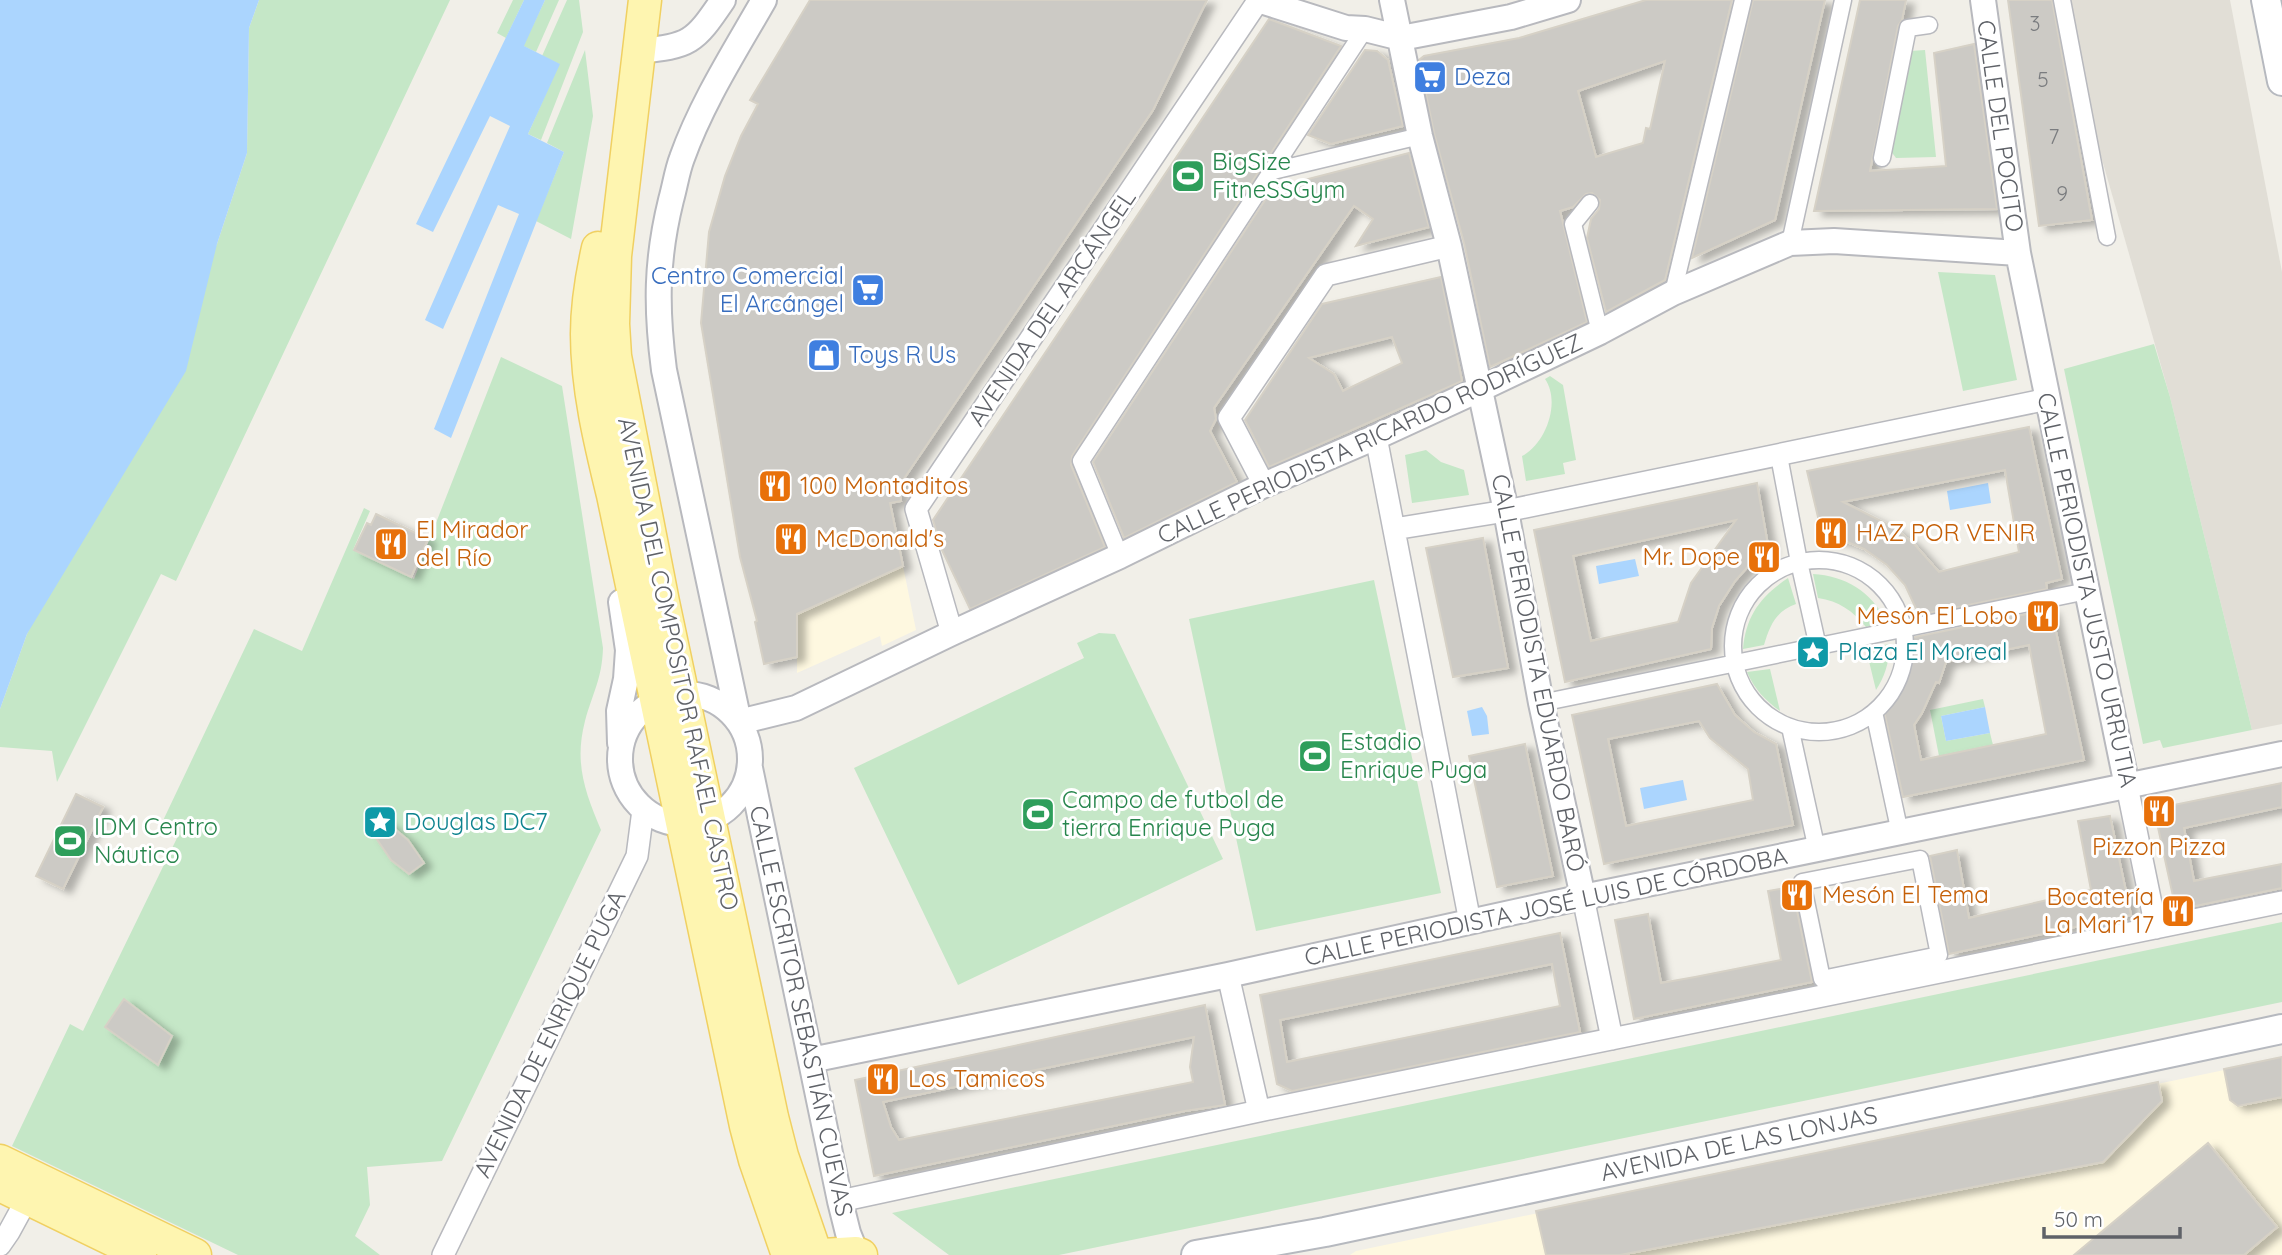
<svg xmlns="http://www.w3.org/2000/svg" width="2282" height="1255" font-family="Quicksand,sans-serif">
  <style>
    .commercial { fill: #fef8e0 }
    .education { fill: #e1ded6 }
    .green { fill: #c5e7c7 }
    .water { fill: #abd5fe }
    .building { fill: #cccac5; stroke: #d6d1c6; stroke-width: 2; fill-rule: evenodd; filter: url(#shadow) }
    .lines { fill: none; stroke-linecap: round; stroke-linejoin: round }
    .pedestrian-casing { stroke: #b8b9be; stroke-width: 19 }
    .minor-casing { stroke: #b8b9be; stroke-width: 24 }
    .tertiary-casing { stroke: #b8b9be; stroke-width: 28 }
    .secondary-casing { stroke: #b6b9bf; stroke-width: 32 }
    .primary-casing { stroke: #f0d062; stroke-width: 35 }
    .pedestrian { stroke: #fff; stroke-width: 16 }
    .minor { stroke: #fff; stroke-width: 21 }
    .tertiary { stroke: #fff; stroke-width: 24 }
    .secondary { stroke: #fff; stroke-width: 28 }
    .primary { stroke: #fef5b0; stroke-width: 32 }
    .labels { text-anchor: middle; stroke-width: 6; stroke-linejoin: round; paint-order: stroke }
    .number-label { font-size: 21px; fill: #7a7c7f }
    .shop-label { font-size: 24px; fill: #366cbe; stroke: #fff; text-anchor: start }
    .street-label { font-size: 24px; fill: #5f6268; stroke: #fff }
    .leisure-label { font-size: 24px; fill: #27864d; stroke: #fff; text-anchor: start }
    .food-label { font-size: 24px; fill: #c56008; stroke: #fff; text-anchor: start }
    .culture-label { font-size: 24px; fill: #0d838f; stroke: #fff; text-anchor: start }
  </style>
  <defs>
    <filter id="shadow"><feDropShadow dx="8" dy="4.5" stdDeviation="3.5" flood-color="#0004"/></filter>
  </defs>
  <rect width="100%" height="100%" fill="#f1efe8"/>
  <!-- commercial -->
  <path class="commercial" d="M903 566 916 630 882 646 880 636 797 673V614Z
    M2282 1058V1255H1350L1356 1251Z"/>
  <!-- education -->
  <path class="education" d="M2070 0H2230L2282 272V724L2252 730 2170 397 2097 142Z"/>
  <!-- green -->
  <path class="green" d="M259 0H450L176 581 161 574 57 782 52 751 0 747V709L27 634 217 244 247 153 249 28Z
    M513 0H524L506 38 497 33Z
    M545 0H559L536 52 523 46Z
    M567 0H579L583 32 541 140 528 134 559 64 542 56Z
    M585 50 593 116 571 239 536 221 564 152 547 143Z
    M1925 50 1936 157 1896 158 1890 150 1910 51Z
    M1938 272 1995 275 2017 380 1963 391Z
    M2154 344 2170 397 2252 730 2163 748 2160 740 2143 744 2064 369Z
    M501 357 562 386 603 648C602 679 593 692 585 721 574 763 585 792 601 830L442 1161 367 1167 370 1205 355 1236 380 1255H238L12 1146 70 1024 83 1031 177 838 159 829 254 629 302 651 364 508 370 511 353 550 414 579Z
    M1550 376 1563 385 1576 460 1563 463 1565 474 1526 481 1522 456C1546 444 1561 402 1545 379Z
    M1426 450 1441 462 1464 470 1469 495 1412 503 1405 455Z
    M1813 574C1845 576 1871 591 1886 621L1866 627C1853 611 1839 601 1818 598Z
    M1788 578 1796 604C1776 611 1770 625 1764 645L1743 649C1746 616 1760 597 1788 578Z
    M1374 580 1441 893 1256 931 1189 619Z
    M1099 633 1115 634 1223 859 958 985 854 768 1084 658 1077 643Z
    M1889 644C1890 661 1885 676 1876 690L1866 649Z
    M1770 669 1780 711C1765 700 1755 690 1747 672Z
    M1983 699 1985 707 1941 716 1946 741 1990 733 1993 745 1939 756 1930 710Z
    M2282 922V1002L1059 1255H949L892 1213Z"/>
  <!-- water -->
  <path class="water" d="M0 0H259L249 28 247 153 217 244 186 371 27 634 0 709Z
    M524 0H545L524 46 560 64 528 134 564 152 451 438 434 429 519 214 498 205 443 329 425 320 510 126 490 116 433 232 416 224Z
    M1988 483 1991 503 1950 510 1947 491Z
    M1635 559 1639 576 1599 584 1596 566Z
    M1482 707 1487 716 1489 734 1472 736 1467 711Z
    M1985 707 1990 733 1946 741 1941 716Z
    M1683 780 1687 800 1644 809 1640 788Z"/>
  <!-- building -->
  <path class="building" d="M810 0H1207L1153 110 899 486 901 501 890 503 903 566 797 614V657L764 664 755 622 757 621 740 557 701 323 709 232 725 176 741 136 758 104 750 100Z
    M1646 0H1732L1665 280 1606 312 1587 238 1591 219 1599 209 1600 200 1592 193 1586 194 1573 207 1560 211 1587 322 1490 367 1464 243 1434 133 1419 60 1424 56 1519 38ZM1665 61 1650 129 1646 128 1643 143 1596 157 1578 91Z
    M1753 0H1825L1775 220 1692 258Z
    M1860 0H1906L1902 20 1898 26 1870 171 1946 166 1934 53 1974 44 1997 209 1814 211Z
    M2008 0H2052L2092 220 2039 226Z
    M1269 19 1341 46 1072 456 1071 465 1105 547 970 609 941 548 933 520Z
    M1365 50 1377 51 1388 60 1403 126 1331 144 1308 135Z
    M1409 153 1429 227 1356 246 1373 219 1354 206 1214 408 1216 419 1210 431 1237 482 1124 538 1093 462 1273 188Z
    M1441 277 1462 381 1269 467 1245 420 1322 304ZM1392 337 1402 363 1343 391 1334 374 1309 358Z
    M2029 427 2062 579 2046 583 2047 589 1919 615 1905 585 1887 565 1864 549 1845 541 1823 538 1807 471ZM2005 470 2019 552 1939 572 1915 545 1895 528 1843 502Z
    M1757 483 1769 551 1751 563 1735 581 1719 606 1712 628 1711 649 1565 682 1534 530ZM1736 520 1691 583 1678 622 1591 641 1573 556Z
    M376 514 428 539 411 577 354 550 367 523 371 525Z
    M1483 538 1508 668 1453 677 1426 548Z
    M2051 609 2084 760 1903 797 1884 711 1894 697 1905 675 1909 657 1910 638ZM2029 645 2046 734 1921 760 1914 725 1922 713 1936 682 1939 683 1946 662Z
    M1717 684 1735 715 1754 732 1776 744 1793 825 1604 864 1572 715ZM1699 721 1710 738 1748 769 1753 800 1626 826 1608 739Z
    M1525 744 1553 876 1497 887 1469 756Z
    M2282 783V807L2184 828 2194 881 2282 864V888L2176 910 2154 809Z
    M76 794 103 807 63 889 36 876Z
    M2110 816 2131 915 1949 954 1930 856 1957 850 1969 918 2091 890 2078 821Z
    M384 820 408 840 424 863 409 874 391 860 372 832Z
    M1792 887 1812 982 1634 1019 1615 920 1648 914 1661 983 1695 977 1781 960 1768 891Z
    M1560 933 1580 1032 1292 1091 1277 1084 1260 995ZM1552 964 1560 1006 1287 1062 1280 1020Z
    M124 999 172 1036 158 1065 105 1027Z
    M1205 1005 1225 1105 1185 1111 874 1176 855 1080ZM1194 1037 1190 1067 1193 1082 899 1140 891 1127 883 1102Z
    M2282 1057V1097L2238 1106 2230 1100 2224 1069Z
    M2158 1082 2162 1101 2103 1162 1620 1255H1546L1536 1211Z
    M2208 1143 2277 1227 2244 1255H2074Z"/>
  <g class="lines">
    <!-- pedestrian casing -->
    <g class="pedestrian-casing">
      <path id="pedestrian" d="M2062 0 2107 237
        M1882 158 1908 28 1929 25
        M1273 171 1420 136
        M1590 203 1573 224 1600 332
        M1790 243 1843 0
        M1673 293 1743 0
        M1779 456 1799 562 1818 647
        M1120 556 1081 461 1365 29
        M1733 646a86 86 0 1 1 172 0a86 86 0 1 1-172 0Z
        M1541 703 2087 591
        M1874 712 1900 833
        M1790 727 1817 850
        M1920 859 1939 955 1822 979 1802 882Z"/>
    </g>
    <!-- minor casing -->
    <g class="minor-casing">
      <path id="minor" d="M1376 437 1470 922
        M1264 485 1229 418 1326 275 1449 246
        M1394 529 1506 511 2048 399
        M952 633 916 509 1258 1
        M2127 786 2156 928
        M1583 897 1612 1039
        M1228 975 1259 1111
        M840 1201 1259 1111 2282 902
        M0 1245 9 1232 27 1199
        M443 1255 637 856 643 810"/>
    </g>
    <!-- tertiary casing -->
    <g class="tertiary-casing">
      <path id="tertiary" d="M1258 0 1346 28 1365 29 1401 38 1511 17 1568 0
        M1392 0 1420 136 1449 246 1506 511 1541 703 1583 897
        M1983 0 2018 253 2127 786
        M638 51C690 46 694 43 723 0
        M620 759a65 65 0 1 1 130 0a65 65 0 1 1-130 0Z
        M739 722 796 708 952 633 1120 556 1264 485 1376 437 1478 390 1600 332 1673 293 1790 243 1834 241 2018 253
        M739 722 664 370C656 308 656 261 671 200 675 186 677 171 682 158 702 102 735 51 764 0
        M620 743 619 711 626 679 628 650 621 602
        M750 768 840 1201 848 1233 856 1253
        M811 1060 1228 975 1583 897 2282 754"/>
    </g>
    <!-- secondary casing -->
    <g class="secondary-casing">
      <path id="secondary" d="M2266 0 2282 81
        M1196 1255 1325 1232 2282 1029"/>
    </g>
    <!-- primary casing -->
    <g class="primary-casing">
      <path id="primary" d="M645 0 615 256 613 324 615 356 663 602 772 1117 782 1156 816 1255
        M598 248C592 275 587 305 587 334 587 388 600 442 613 495L746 1126 755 1160 788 1255
        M0 1161 195 1255
        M0 1185 140 1253
        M823 1255 856 1253 861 1255"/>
    </g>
    <!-- pedestrian -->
    <use href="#pedestrian" class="pedestrian"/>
    <!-- minor -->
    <use href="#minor" class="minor"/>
    <!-- tertiary -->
    <use href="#tertiary" class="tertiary"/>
    <!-- secondary -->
    <use href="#secondary" class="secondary"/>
    <!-- primary -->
    <use href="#primary" class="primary"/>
  </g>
  <!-- icons -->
  <defs>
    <g id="supermarket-square" transform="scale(1.75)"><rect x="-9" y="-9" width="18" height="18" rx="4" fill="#3f7fe0" stroke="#fff"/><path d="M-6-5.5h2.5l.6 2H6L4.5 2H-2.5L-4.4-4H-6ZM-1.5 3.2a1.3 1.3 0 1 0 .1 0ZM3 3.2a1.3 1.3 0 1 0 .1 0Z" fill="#fff"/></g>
    <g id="stadium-square" transform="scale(1.75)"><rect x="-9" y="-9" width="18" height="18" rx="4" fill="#2e9e5b" stroke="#fff"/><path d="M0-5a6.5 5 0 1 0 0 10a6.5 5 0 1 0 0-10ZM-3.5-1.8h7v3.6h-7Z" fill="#fff"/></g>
    <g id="shop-square" transform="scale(1.75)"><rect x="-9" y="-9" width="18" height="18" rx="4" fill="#3f7fe0" stroke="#fff"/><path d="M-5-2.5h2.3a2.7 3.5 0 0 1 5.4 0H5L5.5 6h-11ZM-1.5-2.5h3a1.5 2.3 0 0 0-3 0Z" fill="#fff"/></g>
    <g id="restaurant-square" transform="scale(1.75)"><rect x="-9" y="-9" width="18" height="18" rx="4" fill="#e8710a" stroke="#fff"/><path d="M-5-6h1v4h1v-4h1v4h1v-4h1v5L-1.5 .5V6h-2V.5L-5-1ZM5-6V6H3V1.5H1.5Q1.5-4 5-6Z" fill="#fff"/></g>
    <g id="sight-square" transform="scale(1.75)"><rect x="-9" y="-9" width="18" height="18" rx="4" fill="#0f9aa8" stroke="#fff"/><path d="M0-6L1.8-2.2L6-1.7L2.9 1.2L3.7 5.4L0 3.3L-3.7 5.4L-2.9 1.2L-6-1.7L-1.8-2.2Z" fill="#fff"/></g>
  </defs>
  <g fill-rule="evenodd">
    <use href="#supermarket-square" x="1430" y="77"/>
    <use href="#stadium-square" x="1188" y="176"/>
    <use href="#supermarket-square" x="868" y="290"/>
    <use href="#shop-square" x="824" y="355"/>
    <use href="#restaurant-square" x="775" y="486"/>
    <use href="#restaurant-square" x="1831" y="533"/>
    <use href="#restaurant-square" x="791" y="539"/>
    <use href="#restaurant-square" x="391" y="544"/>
    <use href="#restaurant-square" x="1764" y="557"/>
    <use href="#restaurant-square" x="2043" y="616"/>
    <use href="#sight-square" x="1813" y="652"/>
    <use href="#stadium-square" x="1315" y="756"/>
    <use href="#restaurant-square" x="2159" y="811"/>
    <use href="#stadium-square" x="1038" y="814"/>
    <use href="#sight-square" x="380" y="822"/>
    <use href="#stadium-square" x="70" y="841"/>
    <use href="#restaurant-square" x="1797" y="895"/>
    <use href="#restaurant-square" x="2178" y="911"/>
    <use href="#restaurant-square" x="883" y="1079"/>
  </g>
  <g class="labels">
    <!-- number labels -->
    <g class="number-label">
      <text x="2035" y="31">3</text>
      <text x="2043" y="87">5</text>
      <text x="2054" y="144">7</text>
      <text x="2062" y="201">9</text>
    </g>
    <!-- shop labels -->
    <g class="shop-label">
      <text x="1454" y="85">Deza</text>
      <text x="844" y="284" text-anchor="end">Centro Comercial<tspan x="844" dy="28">El Arcángel</tspan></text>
      <text x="848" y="363">Toys R Us</text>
    </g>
    <!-- street labels -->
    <g class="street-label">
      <text transform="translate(2000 126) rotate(82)" y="8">CALLE DEL POCITO</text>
      <text transform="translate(1052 308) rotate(-56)" y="8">AVENIDA DEL ARCÁNGEL</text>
      <text transform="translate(1370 439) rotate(-25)" y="8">CALLE PERIODISTA RICARDO RODRÍGUEZ</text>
      <text transform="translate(2087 590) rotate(78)" y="8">CALLE PERIODISTA JUSTO URRUTIA</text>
      <text transform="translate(678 664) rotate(78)" y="8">AVENIDA DEL COMPOSITOR RAFAEL CASTRO</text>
      <text transform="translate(1538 673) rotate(79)" y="8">CALLE PERIODISTA EDUARDO BARÓ</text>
      <text transform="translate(1546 907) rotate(-12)" y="8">CALLE PERIODISTA JOSÉ LUIS DE CÓRDOBA</text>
      <text transform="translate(801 1011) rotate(78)" y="8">CALLE ESCRITOR SEBASTIÁN CUEVAS</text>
      <text transform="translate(550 1034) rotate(-64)" y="8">AVENIDA DE ENRIQUE PUGA</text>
      <text transform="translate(1739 1144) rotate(-12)" y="8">AVENIDA DE LAS LONJAS</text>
    </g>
    <!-- leisure labels -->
    <g class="leisure-label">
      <text x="1212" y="170">BigSize<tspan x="1212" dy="28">FitneSSGym</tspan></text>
      <text x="1340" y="750">Estadio<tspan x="1340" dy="28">Enrique Puga</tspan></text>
      <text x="1062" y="808">Campo de futbol de<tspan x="1062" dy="28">tierra Enrique Puga</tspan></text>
      <text x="94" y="835">IDM Centro<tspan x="94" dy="28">Náutico</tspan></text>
    </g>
    <!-- food labels -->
    <g class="food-label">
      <text x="800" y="494">100 Montaditos</text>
      <text x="416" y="538">El Mirador<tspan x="416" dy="28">del Río</tspan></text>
      <text x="1856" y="541">HAZ POR VENIR</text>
      <text x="816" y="547">McDonald's</text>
      <text x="1740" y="565" text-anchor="end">Mr. Dope</text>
      <text x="2018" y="624" text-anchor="end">Mesón El Lobo</text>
      <text x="2159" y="855" text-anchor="middle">Pizzon Pizza</text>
      <text x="1822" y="903">Mesón El Tema</text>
      <text x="2154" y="905" text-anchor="end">Bocatería<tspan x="2154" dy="28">La Mari 17</tspan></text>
      <text x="908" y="1087">Los Tamicos</text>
    </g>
    <!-- culture labels -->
    <g class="culture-label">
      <text x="1838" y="660">Plaza El Moreal</text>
      <text x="404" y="830">Douglas DC7</text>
    </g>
  </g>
  <!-- scale -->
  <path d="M2044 1227v10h136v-10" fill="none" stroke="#5f6268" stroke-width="3.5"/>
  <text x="2054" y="1227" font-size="21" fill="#5f6268" stroke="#ffffff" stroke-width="5" paint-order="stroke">50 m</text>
</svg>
